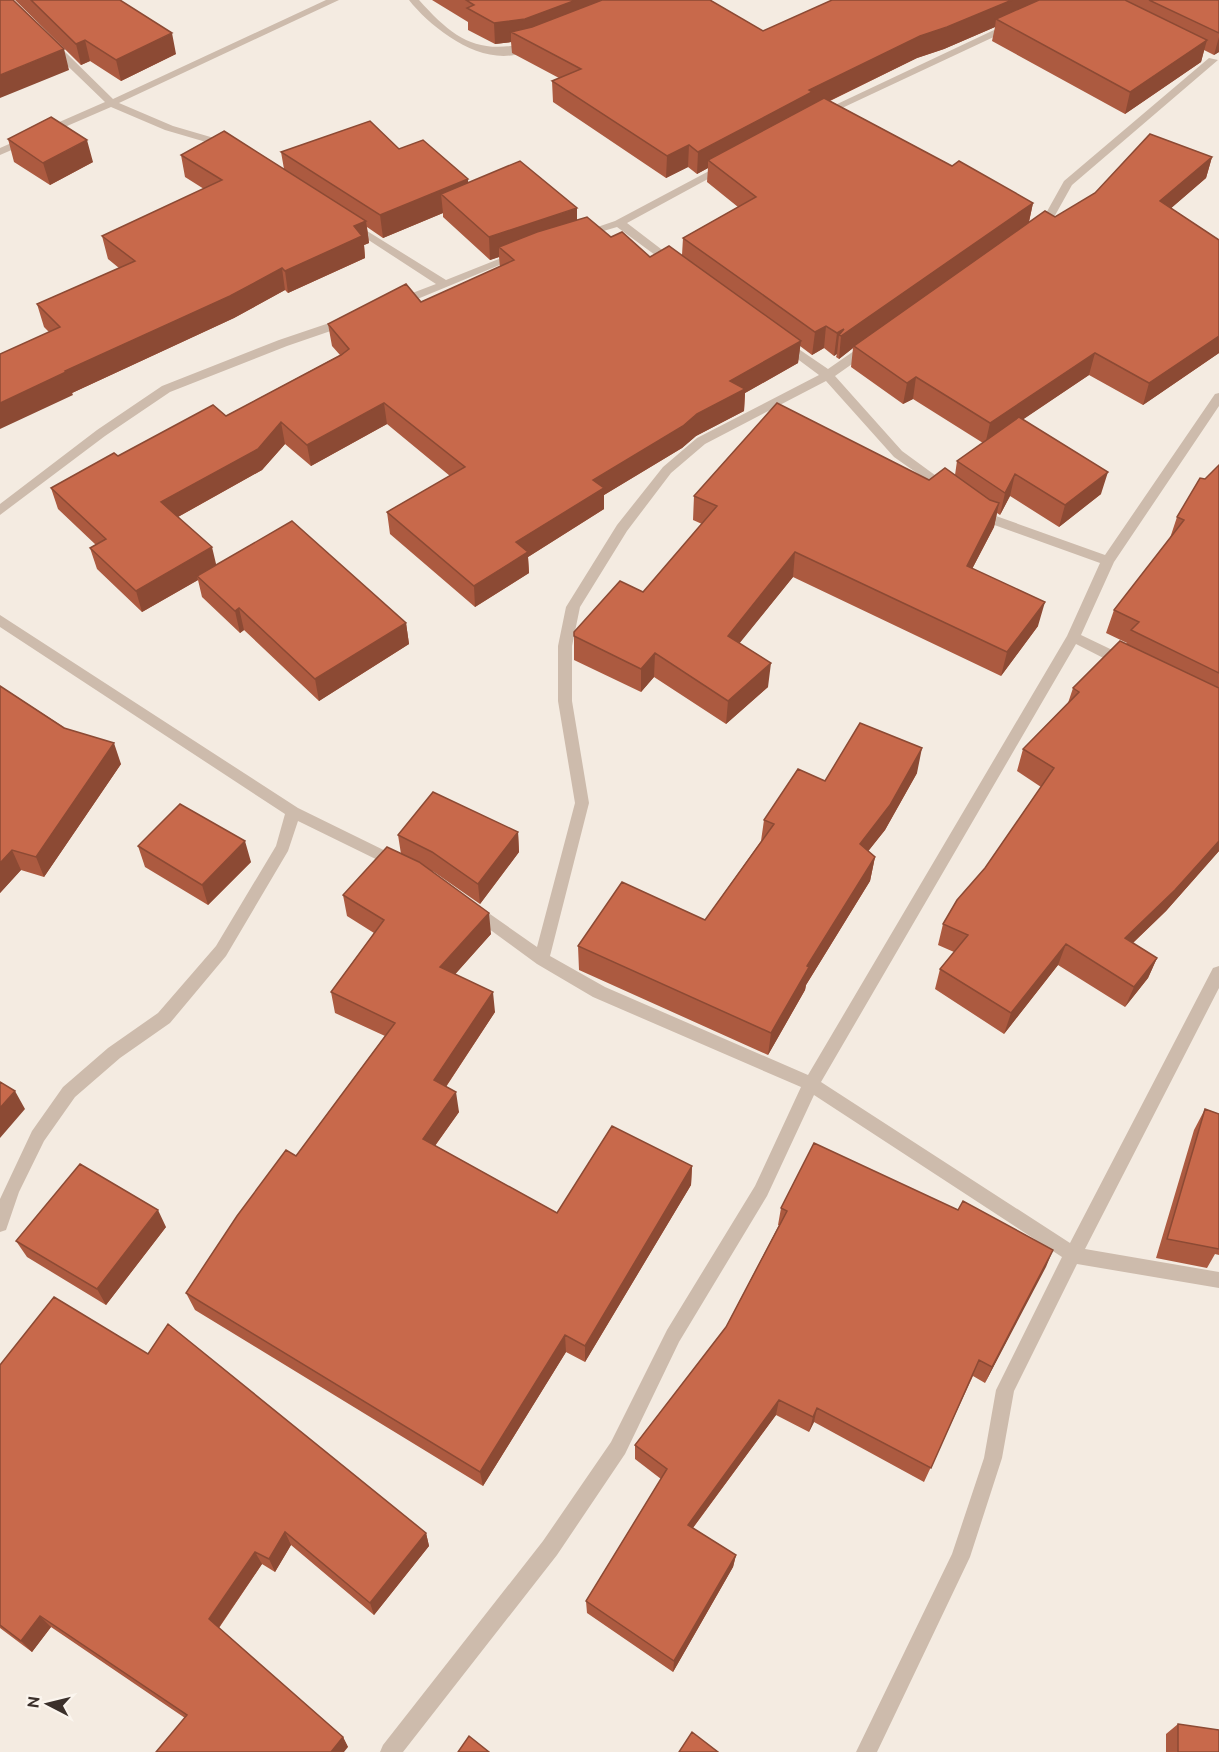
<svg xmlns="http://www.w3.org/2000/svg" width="1219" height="1752" font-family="Ubuntu,sans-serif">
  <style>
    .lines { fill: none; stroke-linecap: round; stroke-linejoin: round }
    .street { fill: #cdbbac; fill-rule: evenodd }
    .wall { fill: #ac5a40 }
    .shaded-wall { fill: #8c4a34 }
    .building { fill: #c8694b; stroke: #8c4a34; stroke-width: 1.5 }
  </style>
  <rect width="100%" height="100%" fill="#f4ebe1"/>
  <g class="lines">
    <!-- street -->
    <path class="street" d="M326 0H339L119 103 173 126 231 143V147H223L165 130 111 107 0 155V148L105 102 48 47V43H56L113 99Z
      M409 0H419C454 39 478 56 531 42L536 45C495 77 434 32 409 0Z
      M1011 22 1016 25 1015 27 825 116 816 114Z
      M1209 58 1218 60 1072 185 1053 219 1041 229H1033L1031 227 1045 215 1064 181Z
      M726 162 730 163V167L627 223 678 262V266H670L617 227 583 237 577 234 615 221Z
      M351 221 446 280 514 253 518 252 524 255 398 307 392 303 394 300 436 284 347 226 345 224Z
      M347 317 353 321 351 324 287 346 170 392 105 436 0 515V504L97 430 162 386 279 340Z
      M784 339 828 369 864 344H872V350L835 376 902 451 954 489 952 492H944L894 457 826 381 705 444 671 473 627 531 580 607 572 646V701L589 803 550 956 605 987 808 1075 1067 636 1100 563 986 522 972 510 973 507H983L996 516 1105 555 1215 394 1219 393V406L1114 562 1081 635 1129 658 1131 662 1129 666H1119L1076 644 821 1082 1070 1243 1213 968 1219 966V988L1085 1249 1219 1272V1288L1077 1264 1014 1391 1002 1458 970 1557 877 1752H856L952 1554 984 1458 996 1390 1062 1257 814 1095 767 1196 679 1342 625 1454 557 1555 403 1752H380L383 1745 543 1541 611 1442 667 1330 755 1186 801 1087 593 997 537 964 470 915 467 911 470 907H480L537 947 575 803 558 701V646L566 607 617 525 663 467 697 438 819 375 780 346 778 343Z
      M0 615 298 808 404 860 406 864 404 868H394L298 821 288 851 226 956 170 1023 120 1058 75 1097 44 1141 19 1192 6 1230 0 1232V1199L32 1131 63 1087 108 1048 158 1013 216 946 276 846 285 814 0 627Z"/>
  </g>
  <!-- wall -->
  <path class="wall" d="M15 0H120L176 54 121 81 90 61 81 65Z
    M432 0H710L763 31 832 0H1219V52L1214 55 1204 50 1201 62 1125 114 992 41 995 27 944 49 917 58 830 101 952 166 1033 203 1029 222 1055 217 1212 157 1206 178 1171 208 1219 240V353L1143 405 1089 375 1023 419 1101 494 1059 527 1010 496 1000 515 997 513 994 527 972 569 1038 626 1001 676 793 577 739 643 768 687 726 724 654 677 641 692 574 660V632L643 592 702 524 693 520 694 496 929 480 955 475 957 461 983 443 913 399 903 404 851 367 853 348 839 359 836 357 837 354 834 356 824 348 812 355 800 346 798 363 745 393 744 411 696 436 682 448 604 495V509L528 557 529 573 475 607 390 534 387 512 450 476 387 424 311 466 285 444 262 470 178 517 216 565 406 623 409 644 319 701 244 630 240 633 202 597 198 580 142 612 97 569 90 548 96 545 58 509 51 488 118 456 226 416 340 355 332 346 328 324 421 302 500 267 499 257 490 260 443 217V213L383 238 367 227 369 243 364 245 365 258 288 293 285 290 234 318 72 393 73 395 49 332 44 327 37 304 119 268 108 259 102 236 204 189 185 177 181 155 284 169 281 152 399 149 468 179V183L577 220 650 257 682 255 683 238 738 207 707 182 708 168 697 174 688 167 666 178 553 102 552 81 559 78 512 53 511 42 495 44 468 30V22Z
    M8 139 93 162 50 185 14 162Z
    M1219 465V851L1166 911 1133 943 1157 958 1148 978 1125 1007 1058 965 1004 1034 935 989 940 969 954 952 938 945 943 924 985 868 1041 787 1017 771 1023 749 1068 703 1073 688 1126 644 1127 643 1106 633 1114 610 1170 538 1177 517 1205 479Z
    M0 686 121 764 44 877 21 870 0 893Z
    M917 773 885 830 868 851 875 857 870 881 806 985 805 990 768 1055 579 970 578 946 705 920 761 841 764 820 825 781Z
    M518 832 519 852 480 904 434 872 429 870 491 934 455 974 495 1012 446 1087 459 1112 435 1146 557 1213 692 1166 691 1185 585 1362 566 1352 483 1486 195 1310 186 1293 296 1156 385 1036 335 1013 331 992 374 933 347 916 343 895 401 854 398 835Z
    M138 846 251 862 208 905 145 867Z
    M1205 1109 1219 1114V1255L1215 1254 1207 1268 1156 1258 1194 1130Z
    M781 1208 958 1210 1053 1250 985 1383 973 1376 924 1482 814 1422 809 1432 776 1415 693 1528 736 1555 733 1567 673 1672 587 1613 586 1601 661 1479 635 1459V1445L726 1327 779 1225H778Z
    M166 1227 106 1305 27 1257 16 1241Z
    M0 1365 426 1533 429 1546 374 1615 291 1545 275 1572 262 1564 219 1628 343 1737 348 1747 185 1718 51 1627 32 1652 0 1628Z
    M1178 1724 1219 1752H1166V1734Z"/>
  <!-- shaded-wall -->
  <path class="shaded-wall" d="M576 0H623L526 40 511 32V42L495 44 494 23Z
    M1012 0H1057L996 19 995 27 944 49 917 58 708 160V168L697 174 698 152 809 90 920 36Z
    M172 33 176 54 121 81 116 60Z
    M1219 37V52L1214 55Z
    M85 40 90 61 81 65 76 44Z
    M1207 40 1201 62 1125 114 1130 92Z
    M64 49 69 70 0 98V75Z
    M87 140 93 162 50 185 43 163Z
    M689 145 688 167 666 178 667 156Z
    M1212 157 1206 178 1154 223 1160 201Z
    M468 179 469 201 441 194 443 213 383 238 380 215Z
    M1033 203 1028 226 854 346 853 348 839 359 841 336 839 335 837 354 834 356 837 333Z
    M577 208V230L499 247V257L490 260 489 237Z
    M366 221 369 243 364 245 365 258 288 293 285 271 354 226Z
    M282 268 285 290 234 318 72 393 73 395 0 429V403L65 371Z
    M826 326 824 348 812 355 815 332Z
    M1219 336V353L1143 405 1149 383Z
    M801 341 798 363 745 393 744 411 696 436 682 448 604 495V509L528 557 529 573 475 607 474 586 516 542 593 480 730 381Z
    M1095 353 1089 375 985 445 990 423Z
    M916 377 913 399 903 404 907 383Z
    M384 403 387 424 311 466 307 445Z
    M281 422 285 444 262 470 167 523 161 502Z
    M1108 472 1101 494 1059 527 1065 505Z
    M1015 474 1010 496 1000 515 1005 493Z
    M999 503 994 527 961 590 967 566Z
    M212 547 217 568 197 576 198 580 142 612 136 591Z
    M795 552 793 577 726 660 728 636Z
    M1045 602 1038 626 1001 676 1007 652Z
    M239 608 244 630 240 633 235 611Z
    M406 623 409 644 319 701 315 679Z
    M655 653 654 677 641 692V669Z
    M771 663 768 687 726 724 728 701Z
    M114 743 121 764 44 877 36 857Z
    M922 748 917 773 885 830 855 868 860 844Z
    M518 832 519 852 480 904 478 884Z
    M245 841 251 862 208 905 202 885Z
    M1219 841V851L1166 911 1116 959 1125 938Z
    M12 850 21 870 0 893V863Z
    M875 857 870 881 806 985 805 990 768 1055 771 1033 807 966Z
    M489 913 491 934 443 988 440 967Z
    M1066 944 1058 965 1004 1034 1011 1013Z
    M1157 958 1148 978 1125 1007 1134 987Z
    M493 992 495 1012 437 1100 434 1080Z
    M15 1091 25 1109 0 1138V1108Z
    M456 1092 459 1112 426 1158 423 1139Z
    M692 1166 691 1185 585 1362V1346Z
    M158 1210 166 1227 106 1305 97 1289Z
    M1053 1250 1046 1267 985 1383 992 1367Z
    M565 1335 566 1352 483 1486 480 1472Z
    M779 1400 776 1415 686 1537 688 1525Z
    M817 1408 814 1422 809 1432 813 1417Z
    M285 1532 291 1545 275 1572 269 1559Z
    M426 1533 429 1546 374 1615 370 1603Z
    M255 1552 262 1564 217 1630 209 1619Z
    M736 1555 733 1567 673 1672 674 1661Z
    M40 1616 51 1627 32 1652 21 1641Z
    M343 1737 348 1747 344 1752H331Z"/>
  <!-- building -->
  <path class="building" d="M0 0H13L64 49 0 75Z
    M31 0H120L172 33 116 60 85 40 76 44Z
    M466 0H576L525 19 494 23 467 8 474 5Z
    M602 0H710L763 31 832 0H1012L947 27 920 36 809 90 812 92 698 152 689 145 667 156 552 81 581 69 511 32 532 27Z
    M1039 0H1125L1207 40 1130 92 996 19Z
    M1149 0H1219V33Z
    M824 98 952 166 959 161 1033 203 841 336 839 335 844 329 837 333 826 326 815 332 683 238 756 197 708 160Z
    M51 117 87 140 43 163 8 139Z
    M370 121 399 149 423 140 468 179 380 215 281 152Z
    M224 131 366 221 354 226 362 236 285 271 282 268 230 296 65 371 66 372 0 403V354L60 327 37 304 135 261 102 236 222 180 181 155Z
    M1150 134 1212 157 1160 201 1219 240V336L1149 383 1095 353 990 423 916 377 907 383 854 346 1045 211 1055 217 1095 193Z
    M520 161 577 208 489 237 441 194Z
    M587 217 611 237 622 232 650 257 669 246 801 341 730 381 745 389 697 414 683 426 593 480 604 488 516 542 528 552 474 586 387 512 465 467 384 403 307 445 281 422 258 449 161 502 212 547 136 591 90 548 106 539 51 488 114 453 118 456 213 405 226 416 341 355 349 349 328 324 406 284 421 302 514 260 499 247 537 232Z
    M777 403 929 480 945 468 990 500 999 503 967 566 1045 602 1007 652 795 552 728 636 771 663 728 701 655 653 641 669 574 636V632L620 581 643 592 717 506 694 496Z
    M1019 417 1108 472 1065 505 1015 474 1005 493 957 461Z
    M1219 465V673L1131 630 1139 622 1114 610 1184 520 1177 517 1200 478 1205 479Z
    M292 521 406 623 315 679 239 608 235 611 197 576Z
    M1120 641 1219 688V841L1175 890 1125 938 1157 958 1134 987 1066 944 1011 1013 940 969 968 935 943 924 957 900 985 868 1054 768 1023 749 1079 692 1073 688Z
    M0 686 64 728 114 743 36 857 12 850 0 863Z
    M860 723 922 748 890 805 860 844 875 857 807 966 809 967 771 1033 578 946 622 882 705 920 774 824 764 820 798 769 825 781Z
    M433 792 518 832 478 884 432 852 398 835Z
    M180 804 245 841 202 885 138 846Z
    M387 847 419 862 489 913 440 967 493 992 434 1080 456 1092 423 1139 557 1213 612 1126 692 1166 585 1346 565 1335 480 1472 186 1293 237 1216 286 1150 296 1156 395 1023 331 992 384 920 343 895Z
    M0 1082 15 1091 0 1108Z
    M1205 1109 1219 1114V1249L1167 1239Z
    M814 1143 958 1210 963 1201 1053 1250 992 1367 979 1360 931 1468 817 1408 813 1417 779 1400 688 1525 736 1555 674 1661 586 1601 667 1469 635 1445 726 1327 787 1211 781 1208Z
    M80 1164 158 1210 97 1289 16 1241Z
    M54 1297 148 1354 168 1324 426 1533 370 1603 285 1532 269 1559 255 1552 209 1619 343 1737 331 1752H156L187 1715 40 1616 21 1641 0 1625V1365Z
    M1178 1724 1219 1730V1752H1178Z
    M692 1732 718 1752H679Z
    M469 1736 489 1752H458Z"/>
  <!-- north arrow -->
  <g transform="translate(48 1704) rotate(277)" stroke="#fbf5ee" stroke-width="4.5" paint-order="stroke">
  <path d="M0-4.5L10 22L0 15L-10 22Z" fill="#3b302b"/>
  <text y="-9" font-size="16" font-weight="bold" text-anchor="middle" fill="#3b302b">N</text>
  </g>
</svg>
